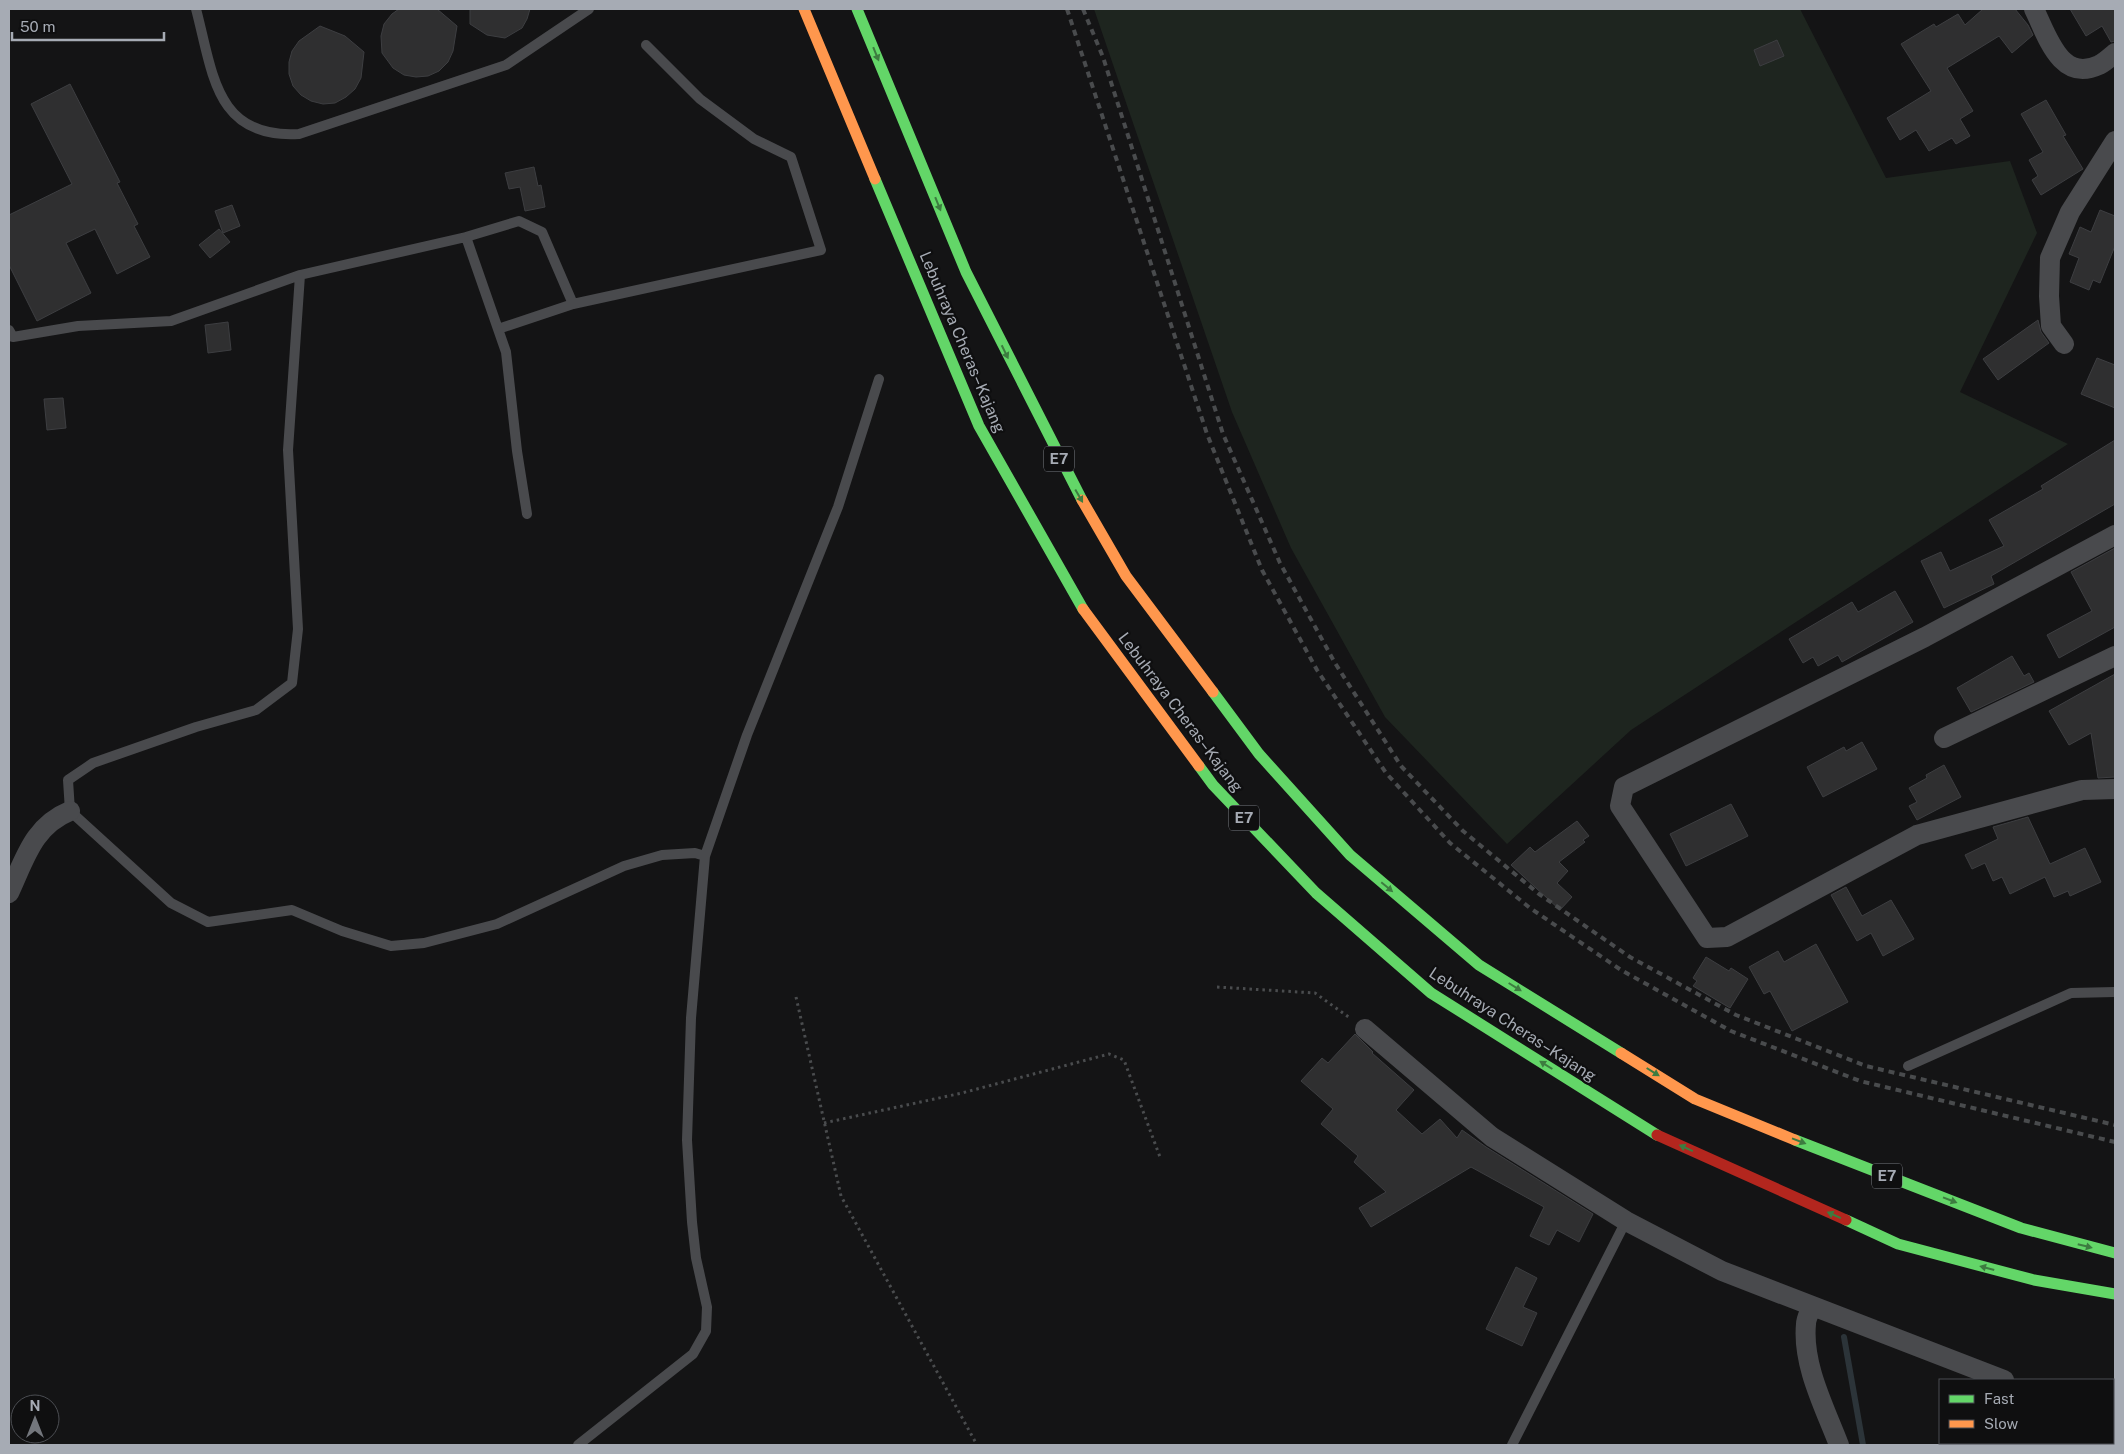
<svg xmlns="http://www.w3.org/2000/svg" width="2124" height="1454" font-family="'Public Sans',sans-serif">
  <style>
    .green { fill: #1e251f }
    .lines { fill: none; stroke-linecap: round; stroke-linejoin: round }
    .stream { stroke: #2c3439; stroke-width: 6 }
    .building { fill: #2f2f30; stroke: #3d3e41 }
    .path { stroke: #4a4c4e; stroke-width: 3; stroke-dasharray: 2.5 4; stroke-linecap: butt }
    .lane { stroke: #494a4d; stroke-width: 10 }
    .street { stroke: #494a4d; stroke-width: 20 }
    .fast { stroke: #63d668; stroke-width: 11 }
    .slow { stroke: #ff974d; stroke-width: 11 }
    .jam { stroke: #b3261e; stroke-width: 11 }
    .rail { stroke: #494b4d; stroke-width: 4; stroke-dasharray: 6 5; stroke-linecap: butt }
    .oneway { fill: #3d7c40 }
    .labels { text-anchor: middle; stroke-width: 4.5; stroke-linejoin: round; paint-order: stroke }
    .shield { fill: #0f0f10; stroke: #797c83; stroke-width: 1 }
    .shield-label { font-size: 15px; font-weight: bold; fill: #a6abb4 }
    .street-label { font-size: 16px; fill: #a6abb4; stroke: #0f0f10 }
  </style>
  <rect width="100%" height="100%" fill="#141415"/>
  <!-- green -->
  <path class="green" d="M1094 9H1800L1886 178 2010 161 2037 233 1960 392 2068 444 1631 730 1507 844 1385 717 1291 548 1232 412Z"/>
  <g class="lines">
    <!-- stream -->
    <path class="stream" d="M1844 1337 1863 1445"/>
  </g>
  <!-- building -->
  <path class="building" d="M399 9H437L457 26 453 51 448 62 439 71 428 76 416 77 404 75 393 68 382 53 381 36 384 24 392 14Z
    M470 9H530L527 19 522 28 505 38 487 35 470 24Z
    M1983 9H2015L2028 25 2033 35 2012 53 1999 36 1947 68 1973 111 1960 119 1970 136 1956 144 1952 138 1929 151 1916 130 1900 140 1887 118 1931 91 1901 44 1934 24 1936 27 1958 14 1965 25Z
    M2070 9H2115V41L2111 42 2102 26 2086 36Z
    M320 26 345 36 364 52 361 78 355 89 346 97 335 103 323 104 311 101 301 95 293 86 289 74V62L292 51 299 41Z
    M1777 40 1784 56 1760 66 1754 50Z
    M70 84 120 182 117 183 138 224 134 226 150 257 117 274 95 229 66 243 91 293 37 321 9 265V215L72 184 31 104Z
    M2046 100 2066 135 2063 136 2083 169 2041 195 2032 180 2038 176 2029 160 2043 152 2021 114Z
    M534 167 538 186 541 185 545 207 525 211 520 187 509 189 505 173Z
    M232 205 240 226 223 233 215 211Z
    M2100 210 2115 216V246L2100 283 2093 280 2089 290 2070 282 2079 258 2069 254 2080 227 2091 232Z
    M219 229 230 242 210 258 199 245Z
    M2038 320 2041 332 2049 343 1998 380 1983 359Z
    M228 322 231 350 208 353 205 325Z
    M2097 358 2115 365V408L2081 394Z
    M63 398 66 428 47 430 44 399Z
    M2115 440V504L1991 576 1994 584 1944 608 1921 561 1941 552 1950 571 2004 546 1989 520 2043 489 2041 486Z
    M2115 548V627L2059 658 2047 635 2092 611 2071 572Z
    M1895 591 1913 622 1842 662 1838 655 1818 666 1813 657 1803 663 1789 639 1852 602 1858 612Z
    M2012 656 2024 676 2029 673 2034 682 1971 712 1957 688Z
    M2115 674V777L2098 778 2091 733 2069 745 2049 711Z
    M1862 742 1877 769 1823 797 1807 767 1844 747 1846 751Z
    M1944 765 1961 797 1917 820 1909 806 1917 802 1909 788 1927 778 1926 775Z
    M1731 804 1748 836 1686 866 1670 834Z
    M2028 817 2050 864 2085 848 2101 882 2070 896 2068 891 2054 897 2045 877 2010 894 2002 877 1993 881 1985 863 1972 869 1965 855 1998 839 1993 827Z
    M1577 821 1589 836 1583 840 1585 842 1559 862 1568 871 1557 883 1572 897 1560 910 1511 865 1530 847 1535 852Z
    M1846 887 1862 916 1891 900 1914 939 1883 956 1871 933 1857 941 1831 895Z
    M1816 944 1848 1002 1792 1031 1770 991 1764 994 1749 967 1778 951 1784 962Z
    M1706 957 1729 971 1731 968 1748 979 1730 1008 1693 986 1697 981 1693 978Z
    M1355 1034 1373 1052 1372 1053 1414 1090 1396 1110 1422 1134 1440 1119 1457 1138 1462 1130 1486 1147 1593 1214 1579 1242 1557 1230 1549 1245 1530 1236 1544 1207 1471 1167 1371 1227 1359 1208 1386 1192 1354 1162 1358 1156 1321 1124 1333 1109 1301 1081 1322 1058 1328 1063Z
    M1516 1267 1537 1278 1523 1307 1537 1313 1522 1346 1486 1329Z"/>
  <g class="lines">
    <!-- path -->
    <path class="path" d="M1217 987 1315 993 1350 1018
      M796 997 841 1196 977 1445
      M824 1123 962 1093 1109 1054 1124 1060 1160 1157"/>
    <!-- lane -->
    <path class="lane" d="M196 9C213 73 215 139 299 134L506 65 589 9
      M466 237 519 221 542 232 573 304
      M300 275 288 450 298 629 292 683 256 710 196 727 93 763 68 780 70 811 171 903 208 922 292 910 342 931 391 946 424 943 497 924 624 866 662 855 695 853 705 856 747 735 838 507 879 379
      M498 329 573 304 821 250 791 157 754 139 700 99 646 45
      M9 330 13 337 78 326 171 321 300 275 466 237 506 352 517 451 527 514
      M1908 1066 2071 993 2115 992
      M578 1445 693 1354 706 1331 707 1307 696 1258 692 1222 687 1140 691 1018 705 856
      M1512 1445 1626 1221"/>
    <!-- street -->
    <path class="street" d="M2034 9C2047 35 2060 83 2099 65 2105 62 2110 57 2115 53
      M2064 344 2051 326 2049 296 2050 258 2070 212 2115 141
      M2115 535 1925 637 1624 787 1620 806 1707 938 1727 937 1917 835 2082 790 2115 789
      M1944 738 2115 656
      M9 893C25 859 33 826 70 811
      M1365 1029 1492 1137 1626 1221 1722 1271 2004 1380
      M1812 1306C1810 1312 1806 1318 1806 1324 1802 1365 1825 1408 1839 1445
      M2089 1443 2090 1445"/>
    <!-- fast -->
    <path class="fast" d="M857 9 966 272 1082 500
      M875 179 979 426 1083 609
      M1213 692 1259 754 1350 855 1479 965 1621 1053
      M1199 766 1213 785 1316 893 1431 993 1657 1135
      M1795 1140 2021 1228 2115 1253
      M1846 1220 1898 1244 2034 1280 2115 1294"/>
    <!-- slow -->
    <path class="slow" d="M804 9 875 179
      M1082 500 1126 576 1213 692
      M1083 609 1199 766
      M1621 1053 1695 1099 1795 1140"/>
    <!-- jam -->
    <path class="jam" d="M1657 1135 1846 1220"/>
    <!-- rail -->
    <path class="rail" d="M1067 9 1207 434 1262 570 1317 670 1386 773 1450 843 1530 908 1621 970 1731 1031 1860 1081 2115 1142
      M1083 9 1103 57 1223 434 1280 563 1335 663 1401 766 1463 831 1539 894 1630 957 1736 1015 1866 1066 2115 1125"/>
  </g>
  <!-- one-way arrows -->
  <defs><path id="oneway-solid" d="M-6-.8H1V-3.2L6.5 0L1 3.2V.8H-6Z" transform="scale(1.25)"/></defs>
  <g class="oneway">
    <use href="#oneway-solid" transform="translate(876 54) rotate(68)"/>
    <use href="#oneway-solid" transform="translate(938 204) rotate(68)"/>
    <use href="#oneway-solid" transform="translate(1005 352) rotate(64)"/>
    <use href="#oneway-solid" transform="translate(1079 496) rotate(60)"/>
    <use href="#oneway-solid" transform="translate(1387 887) rotate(40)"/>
    <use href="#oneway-solid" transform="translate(1515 987) rotate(32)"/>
    <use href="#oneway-solid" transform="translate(1546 1065) rotate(-148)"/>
    <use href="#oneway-solid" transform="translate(1653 1072) rotate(32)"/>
    <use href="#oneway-solid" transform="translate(1799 1141) rotate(21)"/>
    <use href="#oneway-solid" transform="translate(1686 1148) rotate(-156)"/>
    <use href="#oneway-solid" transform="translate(1950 1200) rotate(21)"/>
    <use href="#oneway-solid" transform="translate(1834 1215) rotate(-156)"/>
    <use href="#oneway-solid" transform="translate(2085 1246) rotate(14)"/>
    <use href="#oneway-solid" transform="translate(1987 1268) rotate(-165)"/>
  </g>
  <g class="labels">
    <!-- shield labels -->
    <g class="shield">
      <rect x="1044" y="446.5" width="30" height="25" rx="4"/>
      <rect x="1229" y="805.5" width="30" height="25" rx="4"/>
      <rect x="1872" y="1163.5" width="30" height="25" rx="4"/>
    </g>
    <g class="shield-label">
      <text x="1059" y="464">E7</text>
      <text x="1244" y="823">E7</text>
      <text x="1887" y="1181">E7</text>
    </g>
    <!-- street labels -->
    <g class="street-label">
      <text transform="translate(963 342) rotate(67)" y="6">Lebuhraya Cheras–Kajang</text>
      <text transform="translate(1181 712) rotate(53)" y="6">Lebuhraya Cheras–Kajang</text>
      <text transform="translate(1513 1024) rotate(33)" y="6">Lebuhraya Cheras–Kajang</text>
    </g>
  </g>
  <!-- border -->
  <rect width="2124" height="1454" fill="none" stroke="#a6abb4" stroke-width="20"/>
  <!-- legend -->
  <rect x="1939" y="1379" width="175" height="65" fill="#0f0f10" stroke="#4b4d52"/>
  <rect x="1949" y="1395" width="25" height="8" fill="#63d668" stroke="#4b4d52"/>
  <text x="1984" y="1404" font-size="15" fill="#a6abb4">Fast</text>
  <rect x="1949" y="1420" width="25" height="8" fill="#ff974d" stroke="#4b4d52"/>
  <text x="1984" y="1429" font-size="15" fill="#a6abb4">Slow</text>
  <!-- north arrow -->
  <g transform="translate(35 1419)"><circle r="24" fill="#0f0f10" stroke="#4b4d52"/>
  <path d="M0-4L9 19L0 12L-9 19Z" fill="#73767c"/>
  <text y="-8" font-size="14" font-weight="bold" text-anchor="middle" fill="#a6abb4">N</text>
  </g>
  <!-- scale -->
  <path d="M12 32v8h152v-8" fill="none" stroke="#a6abb4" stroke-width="2.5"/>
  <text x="20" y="32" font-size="15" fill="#a6abb4" stroke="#0f0f10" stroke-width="4" paint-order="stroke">50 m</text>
</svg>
